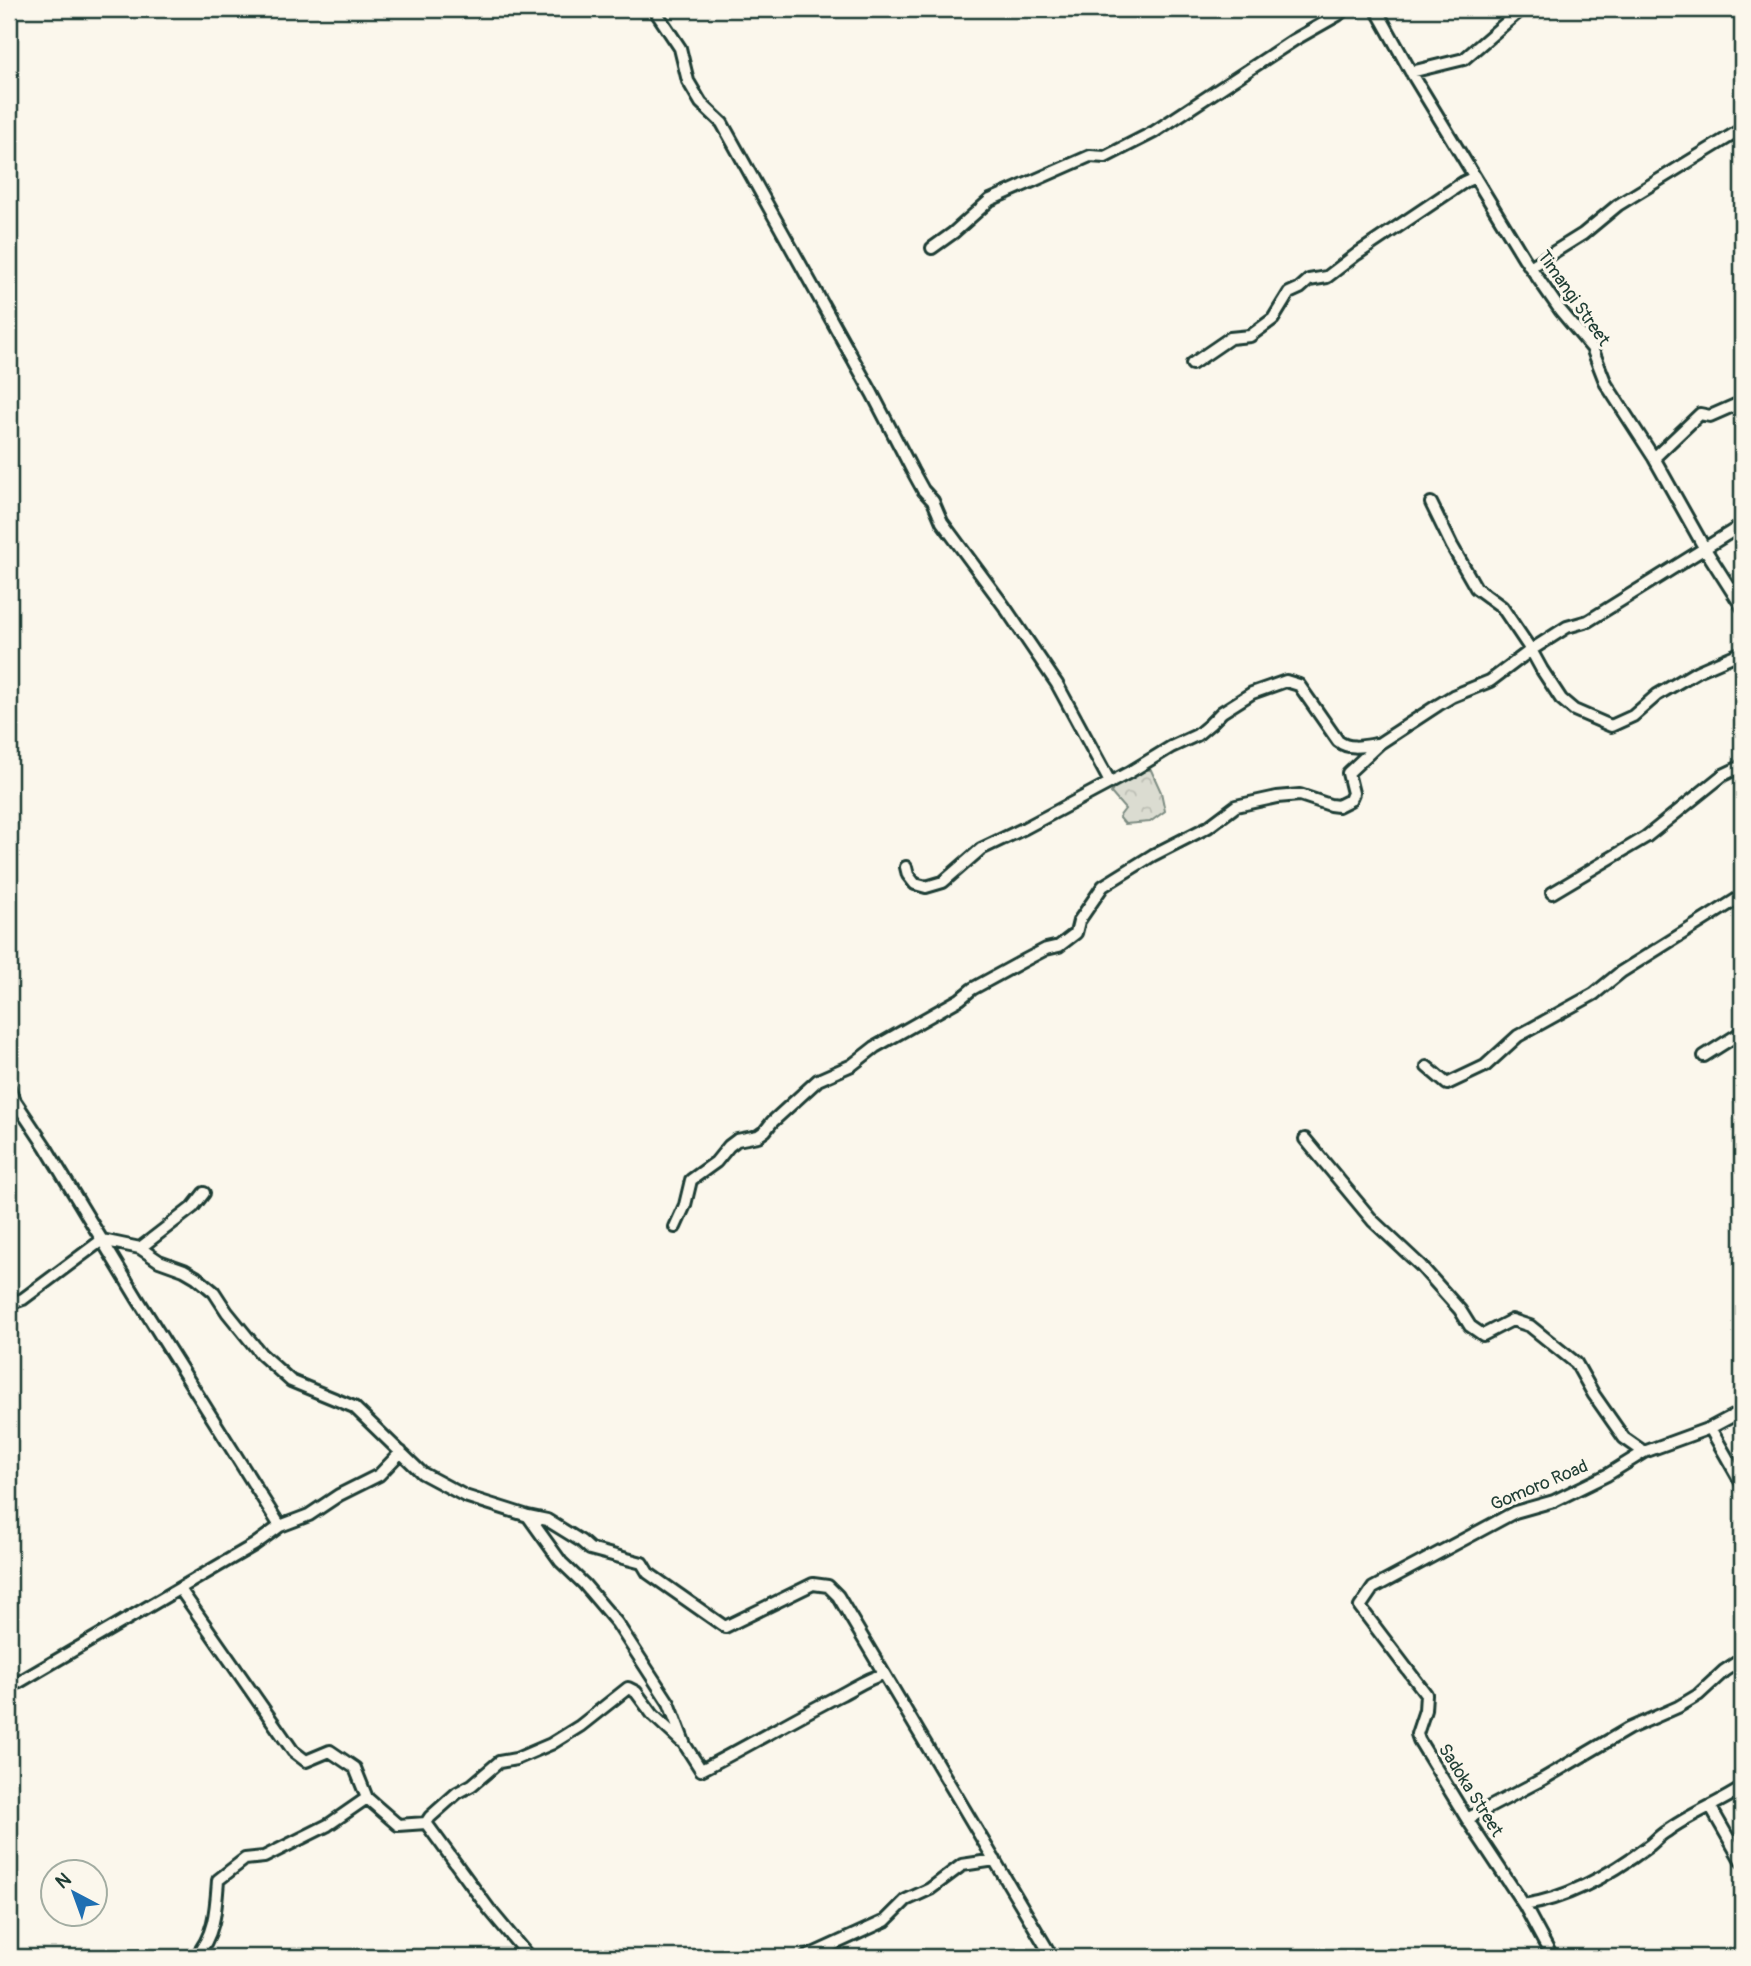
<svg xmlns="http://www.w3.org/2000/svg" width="1751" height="1966" font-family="Pangolin,sans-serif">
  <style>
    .forest { fill: url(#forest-crowns); stroke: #7d8c82; stroke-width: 2 }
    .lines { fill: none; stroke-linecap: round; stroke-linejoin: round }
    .street-casing { stroke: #1f3d34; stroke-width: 16 }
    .street { stroke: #fbf7ec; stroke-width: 10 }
    .labels { text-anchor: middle; stroke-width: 6; stroke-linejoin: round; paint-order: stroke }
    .street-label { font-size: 18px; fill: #1f3d34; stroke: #fbf7ec }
  </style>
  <defs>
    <pattern id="forest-crowns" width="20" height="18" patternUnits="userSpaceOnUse" patternTransform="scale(1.75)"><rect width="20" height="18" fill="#dbdcd1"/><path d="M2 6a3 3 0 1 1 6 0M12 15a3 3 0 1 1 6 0" fill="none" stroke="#bcbeb4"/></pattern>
  </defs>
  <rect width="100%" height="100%" fill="#fbf7ec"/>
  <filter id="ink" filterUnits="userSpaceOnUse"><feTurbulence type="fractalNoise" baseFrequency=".0143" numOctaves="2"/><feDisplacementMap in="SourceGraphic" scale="14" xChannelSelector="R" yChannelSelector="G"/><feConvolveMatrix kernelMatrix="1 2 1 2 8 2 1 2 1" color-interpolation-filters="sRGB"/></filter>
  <g filter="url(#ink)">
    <!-- forest -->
    <path class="forest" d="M1142 769 1151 770 1161 792 1165 811 1150 822 1125 824 1119 817 1125 809 1111 793 1117 782Z"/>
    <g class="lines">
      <!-- street casing -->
      <g class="street-casing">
        <path id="street" d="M654 9 680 48 688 81 701 103 722 123 872 393 912 470 923 490 933 501 942 522 1004 606 1057 684 1110 782
          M1376 9 1411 72 1524 258 1560 310 1592 348 1606 384 1654 458 1705 549 1742 607
          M1411 72 1464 59 1522 9
          M932 248 953 233 990 200 1090 156 1105 157 1154 132 1294 40 1338 15 1345 9
          M1530 267 1583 234 1618 205 1742 129
          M1192 364 1230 338 1250 336 1273 319 1289 293 1300 288 1309 280 1327 277 1357 254 1464 182 1475 177
          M1654 458 1700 414 1710 416 1742 402
          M1431 503 1452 546 1476 588 1502 607 1531 650 1542 670 1561 699 1574 710 1611 726 1633 716 1657 695 1698 671 1742 652
          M906 867 908 875 915 884 926 887 943 882 981 849 1025 828 1130 772 1171 747 1197 735 1210 724 1222 712 1252 693 1286 681 1299 685 1338 741C1349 750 1364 746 1377 744
          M1552 893 1646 837 1723 775 1742 766
          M1704 1056 1742 1032
          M1427 1067 1447 1084 1485 1066 1518 1036 1594 994 1621 972 1742 896
          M9 1087 13 1098 45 1146 137 1298 280 1526
          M1305 1139 1373 1221 1421 1266 1460 1310 1470 1326 1483 1335 1512 1320 1530 1326 1576 1363 1594 1395 1624 1438 1644 1452
          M675 1227 685 1205 691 1180 716 1162 729 1146 737 1140 758 1136 765 1131 772 1122 818 1080 852 1065 875 1047 960 999 972 989 1027 959 1046 949 1059 946 1076 933 1079 921 1103 886 1153 855 1208 827 1236 806 1277 797 1300 795 1330 805 1338 806 1350 800 1353 793 1348 773 1380 743 1438 705 1453 696 1490 681 1531 650 1567 627 1588 621 1742 525
          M102 1240 140 1248 159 1261 184 1270 196 1277 214 1292 227 1312 261 1354 291 1381 354 1407 422 1473 465 1496 528 1516 561 1562 584 1584 617 1623 669 1703 685 1745 701 1770C748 1746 793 1719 840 1695 854 1688 868 1678 884 1674
          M140 1248 193 1207 204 1193
          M9 1304 23 1299 102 1240
          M1710 1428 1742 1484
          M528 1516 547 1520 581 1541 590 1549 642 1563 648 1573 725 1627 813 1584 828 1586 838 1596 1052 1957
          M180 1589 293 1751 306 1761 330 1751 355 1768 367 1798 398 1825 426 1823 489 1909 529 1957
          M9 1688 254 1545 280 1526 309 1515 339 1495 379 1475 401 1452
          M1710 1806 1742 1862
          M1467 1819 1543 1779 1628 1729 1678 1707 1698 1695 1724 1671 1742 1659
          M426 1823 430 1817 457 1793 472 1785 499 1762 516 1759 551 1744 580 1726 628 1688 636 1692 653 1715 681 1741
          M1524 1905C1570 1898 1613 1873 1650 1845 1656 1840 1660 1835 1667 1831 1690 1814 1718 1804 1742 1788
          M195 1957C215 1936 216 1908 218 1880L245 1859 264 1857 328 1825 367 1798
          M806 1957 885 1921 906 1900 930 1889 962 1865 995 1860
          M1552 1957 1524 1905 1467 1819 1419 1740 1417 1734 1425 1710 1426 1694 1360 1607 1373 1588 1515 1512 1554 1501 1607 1475 1644 1452 1710 1428 1742 1411"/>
      </g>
      <!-- street -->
      <use href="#street" class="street"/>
    </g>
  </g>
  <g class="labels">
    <!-- street labels -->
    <g class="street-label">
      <text transform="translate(1574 298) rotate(55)" y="6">Timangi Street</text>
      <text transform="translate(1539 1485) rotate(-23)" y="6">Gomoro Road</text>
      <text transform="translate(1471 1790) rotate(58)" y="6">Sadoka Street</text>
    </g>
  </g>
  <!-- margin -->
  <rect width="1751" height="1966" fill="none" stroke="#fbf7ec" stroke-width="35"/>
  <rect x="18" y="18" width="1716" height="1931" fill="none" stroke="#1f3d34" stroke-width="2.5" filter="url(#ink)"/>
  <!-- north arrow -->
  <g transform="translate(74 1893) rotate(319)"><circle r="33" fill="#fbf7ec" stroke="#a3ada2" stroke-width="2"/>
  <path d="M0-5L12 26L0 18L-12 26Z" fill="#1f6fb2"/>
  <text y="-10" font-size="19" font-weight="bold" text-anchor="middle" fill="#1f3d34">N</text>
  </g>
</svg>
